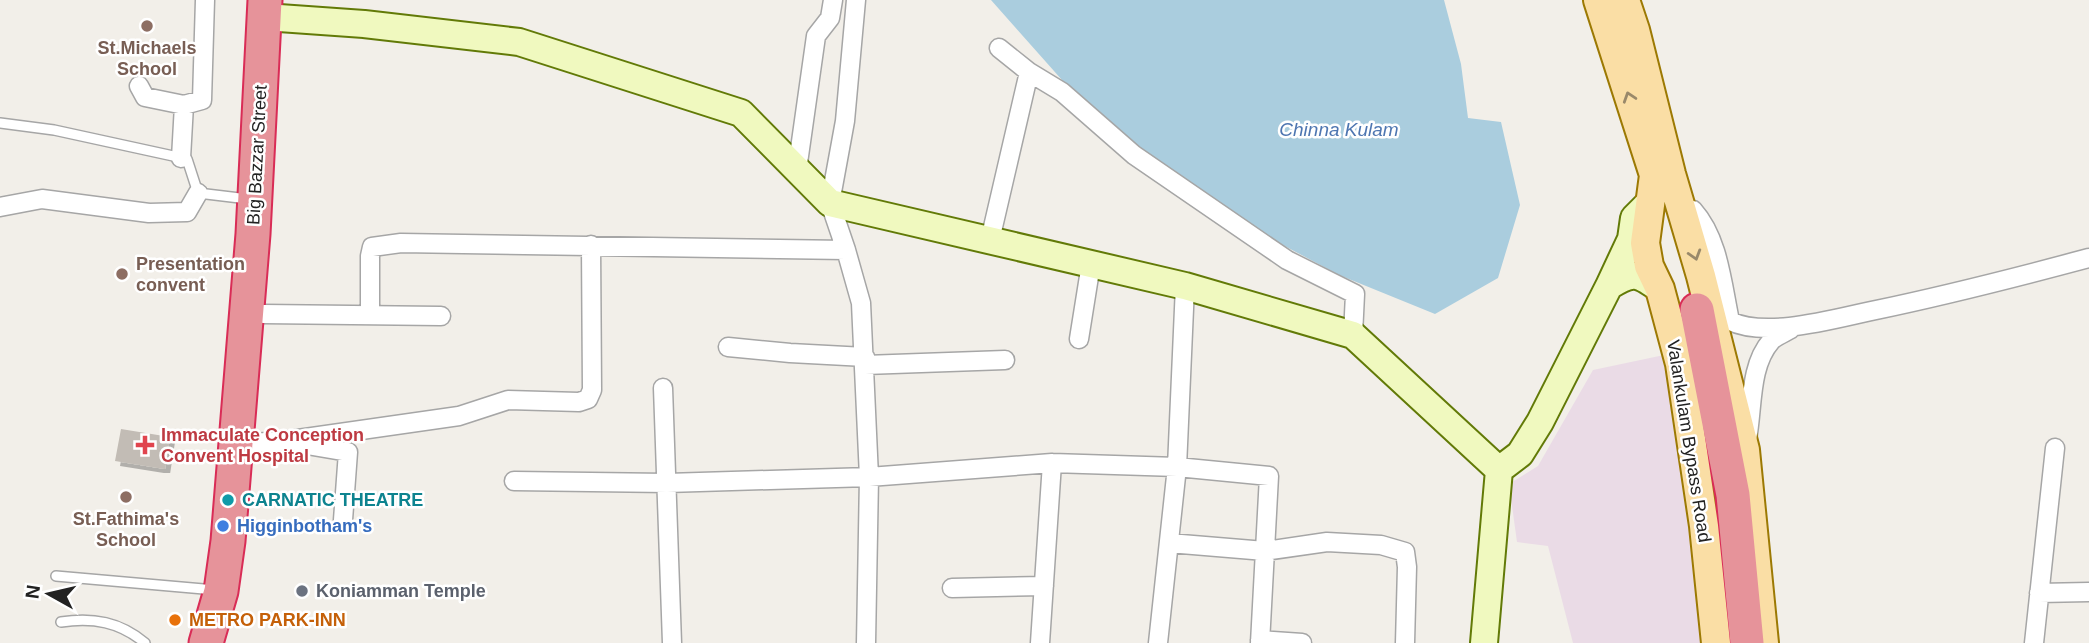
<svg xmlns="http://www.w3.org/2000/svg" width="2089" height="643" font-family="Helvetica,sans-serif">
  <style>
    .industrial { fill: #eadbe6 }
    .water { fill: #aacdde }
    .building { fill: #c2bcb5; filter: url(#shadow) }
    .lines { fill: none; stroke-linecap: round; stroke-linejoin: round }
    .lane-casing { stroke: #a6a6a6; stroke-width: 12 }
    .street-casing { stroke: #a6a6a6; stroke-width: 21 }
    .secondary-casing { stroke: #627a07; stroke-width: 30 }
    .primary-casing { stroke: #9c7903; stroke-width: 32 }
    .highway-casing { stroke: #d92c56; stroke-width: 37 }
    .lane { stroke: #fff; stroke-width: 9 }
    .street { stroke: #fff; stroke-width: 18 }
    .secondary { stroke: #f0f9bf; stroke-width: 26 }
    .primary { stroke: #fadea5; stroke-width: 28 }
    .highway { stroke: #e6939a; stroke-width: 33 }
    .oneway { stroke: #99896a }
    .education-dot { fill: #8d6e63; stroke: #fff; stroke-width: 2.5 }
    .health-dot { fill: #e0444e; stroke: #fff; stroke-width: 2.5 }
    .culture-dot { fill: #0f9aa8; stroke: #fff; stroke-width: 2.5 }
    .shop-dot { fill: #3f7fe0; stroke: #fff; stroke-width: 2.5 }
    .worship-dot { fill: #6b7280; stroke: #fff; stroke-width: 2.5 }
    .food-dot { fill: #e8710a; stroke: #fff; stroke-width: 2.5 }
    .labels { text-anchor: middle; stroke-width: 5; stroke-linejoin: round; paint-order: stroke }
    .education-label { font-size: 18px; font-weight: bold; fill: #785e54; stroke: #fff }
    .street-label { font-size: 18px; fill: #222; stroke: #fff }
    .health-label { font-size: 18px; font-weight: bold; fill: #be3a42; stroke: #fff; text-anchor: start }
    .culture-label { font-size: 18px; font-weight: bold; fill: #0d838f; stroke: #fff; text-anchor: start }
    .shop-label { font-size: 18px; font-weight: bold; fill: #366cbe; stroke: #fff; text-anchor: start }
    .worship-label { font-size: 18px; font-weight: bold; fill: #5b616d; stroke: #fff; text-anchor: start }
    .food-label { font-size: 18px; font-weight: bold; fill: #c56008; stroke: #fff; text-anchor: start }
    .water-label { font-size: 19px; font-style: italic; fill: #4e76b1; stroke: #fff }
  </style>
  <defs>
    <filter id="shadow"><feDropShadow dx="5" dy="5" stdDeviation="0" flood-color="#0004"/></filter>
  </defs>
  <rect width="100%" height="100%" fill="#f2efe9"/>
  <!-- industrial -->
  <path class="industrial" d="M1683 351 1694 399 1725 587 1728 643H1573L1548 546 1517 542 1509 484 1538 466 1593 370Z"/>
  <!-- water -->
  <path class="water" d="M991 0H1444L1461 64 1468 118 1501 122 1520 205 1498 278 1435 314 1339 275 1208 205 1078 98Z"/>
  <!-- building -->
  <path class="building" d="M121 429 170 437 165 469 115 461Z"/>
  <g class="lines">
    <!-- lane casing -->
    <g class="lane-casing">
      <path id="lane" d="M0 123 54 130 187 159 198 193 248 199
        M56 576 215 590
        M61 622C93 617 120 622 145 643"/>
    </g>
    <!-- street casing -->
    <g class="street-casing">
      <path id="street" d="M856 0 845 121 830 203 846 250 861 303 869 477 866 643
        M999 48 1029 72 1062 92 1134 155 1287 260 1355 294 1353 335
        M139 86 145 97 184 105 202 100 205 0
        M181 158 184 105
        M797 170 816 36 830 18 833 0
        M0 207 42 199 149 213 187 212 198 193
        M1681 210H1693C1719 239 1722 284 1730 321 1767 339 1837 318 1876 310 1948 295 2018 277 2089 258
        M990 240 1029 72
        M263 314 441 316
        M370 315V256L372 247 401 243 846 250
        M1079 339 1091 264
        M728 347 790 353 865 357
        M865 365 1005 360
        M663 388 672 643
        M1747 439C1753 408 1749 366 1771 341 1776 336 1784 333 1791 329
        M252 443 284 441 459 416 508 400 579 402 588 399 592 390 591 245
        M301 444 348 452 343 520
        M514 481 667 483 869 477 1052 463 1177 467 1269 476 1260 643
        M1169 543 1265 551 1327 542 1381 545 1405 552 1407 567 1405 643
        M952 588 1044 586
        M2039 593 2089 592
        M1260 640 1302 643
        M1040 643 1052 463
        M1158 643 1177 467 1185 286
        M2034 643 2055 448"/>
    </g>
    <!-- secondary casing -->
    <g class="secondary-casing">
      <path id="secondary" d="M265 17 364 24 519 42 741 113 830 203 1185 286 1353 335 1499 470 1484 643
        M1609 286 1631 239 1634 218 1649 203
        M1499 470 1520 454 1540 422 1609 286C1634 271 1637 273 1660 289"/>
    </g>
    <!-- primary casing -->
    <g class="primary-casing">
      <path id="primary" d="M1598 0 1654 175 1645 243 1649 266 1660 289 1680 364 1704 526 1716 643
        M1625 0 1635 30 1671 174 1701 276 1745 450 1764 643"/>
    </g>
    <!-- highway casing -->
    <g class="highway-casing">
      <path id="highway" d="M1697 310 1733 495 1747 643
        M206 643 221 591 228 541 253 234 265 0"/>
    </g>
    <!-- lane -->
    <use href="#lane" class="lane"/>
    <!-- street -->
    <use href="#street" class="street"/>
    <!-- secondary -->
    <use href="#secondary" class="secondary"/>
    <!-- primary -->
    <use href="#primary" class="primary"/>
    <!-- highway -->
    <use href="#highway" class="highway"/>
  </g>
  <!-- one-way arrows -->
  <defs><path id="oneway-chevron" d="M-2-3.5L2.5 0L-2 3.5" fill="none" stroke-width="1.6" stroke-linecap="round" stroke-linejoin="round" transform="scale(1.75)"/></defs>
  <g class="oneway">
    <use href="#oneway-chevron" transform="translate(1629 97) rotate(-108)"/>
    <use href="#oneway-chevron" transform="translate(1695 255) rotate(73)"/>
  </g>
  <!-- markers -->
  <g class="education-dot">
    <circle cx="147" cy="26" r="7"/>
    <circle cx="122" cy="274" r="7"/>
    <circle cx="126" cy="497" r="7"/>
  </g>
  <path class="health-dot" d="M141.5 434.5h7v7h7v7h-7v7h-7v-7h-7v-7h7z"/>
  <circle class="culture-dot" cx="228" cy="500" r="7"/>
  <circle class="shop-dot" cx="223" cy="526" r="7"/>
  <circle class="worship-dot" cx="302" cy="591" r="7"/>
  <circle class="food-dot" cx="175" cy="620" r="7"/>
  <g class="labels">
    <!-- education labels -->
    <g class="education-label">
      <text x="147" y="54">St.Michaels<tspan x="147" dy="21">School</tspan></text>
      <text x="136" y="270" text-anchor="start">Presentation<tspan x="136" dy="21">convent</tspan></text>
      <text x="126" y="525">St.Fathima's<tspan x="126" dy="21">School</tspan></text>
    </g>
    <!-- street labels -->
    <g class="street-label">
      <text transform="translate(257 155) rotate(-87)" y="6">Big Bazzar Street</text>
      <text transform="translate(1689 441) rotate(81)" y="6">Valankulam Bypass Road</text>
    </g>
    <!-- health labels -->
    <g class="health-label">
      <text x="161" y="441">Immaculate Conception<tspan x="161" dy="21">Convent Hospital</tspan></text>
    </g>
    <!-- culture labels -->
    <g class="culture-label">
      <text x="242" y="506">CARNATIC THEATRE</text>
    </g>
    <!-- shop labels -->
    <g class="shop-label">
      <text x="237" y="532">Higginbotham's</text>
    </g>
    <!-- worship labels -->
    <g class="worship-label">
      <text x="316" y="597">Koniamman Temple</text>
    </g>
    <!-- food labels -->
    <g class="food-label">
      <text x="189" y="626">METRO PARK-INN</text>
    </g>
    <!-- water labels -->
    <g class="water-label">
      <text x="1339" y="136">Chinna Kulam</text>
    </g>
  </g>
  <!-- north arrow -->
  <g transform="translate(49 594) rotate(278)" stroke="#ffffff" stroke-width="5" paint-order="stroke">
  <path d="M0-5L12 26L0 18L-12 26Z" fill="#222222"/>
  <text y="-10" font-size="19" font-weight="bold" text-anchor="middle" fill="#222222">N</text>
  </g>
</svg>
